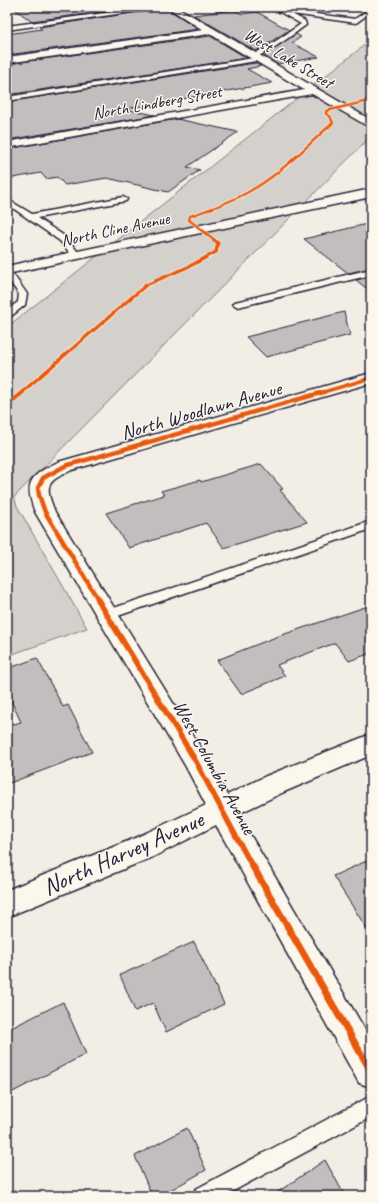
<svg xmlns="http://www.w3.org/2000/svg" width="378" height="1203" font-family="Caveat,sans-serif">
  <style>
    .green { fill: #d4d1cc; stroke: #7b7a84 }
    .building { fill: #c2bebe; stroke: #22223b }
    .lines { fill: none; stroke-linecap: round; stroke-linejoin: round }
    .lane-casing { stroke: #22223b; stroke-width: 3 }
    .street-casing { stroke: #22223b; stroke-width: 3 }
    .secondary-casing { stroke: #22223b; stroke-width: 3 }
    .lane { fill: #fbf7ec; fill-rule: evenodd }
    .street { fill: #fbf7ec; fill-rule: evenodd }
    .secondary { fill: #fbf7ec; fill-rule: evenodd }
    .cycleway-far5-casing { stroke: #fbf7ec; stroke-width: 3 }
    .cycleway-far4-casing { stroke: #fbf7ec; stroke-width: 4 }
    .cycleway-far3-casing { stroke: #fbf7ec; stroke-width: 5 }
    .cycleway-far2-casing { stroke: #fbf7ec; stroke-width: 6 }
    .cycleway-far1-casing { stroke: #fbf7ec; stroke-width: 8 }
    .cycleway-casing { stroke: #fbf7ec; stroke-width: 10 }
    .cycleway-far5 { stroke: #e8590c; stroke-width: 2 }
    .cycleway-far4 { stroke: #e8590c; stroke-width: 2.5 }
    .cycleway-far3 { stroke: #e8590c; stroke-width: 3.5 }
    .cycleway-far2 { stroke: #e8590c; stroke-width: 4.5 }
    .cycleway-far1 { stroke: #e8590c; stroke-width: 5.5 }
    .cycleway { stroke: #e8590c; stroke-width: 7 }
    .labels { text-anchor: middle; stroke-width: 3; stroke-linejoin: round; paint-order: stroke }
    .far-street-label { font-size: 17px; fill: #22223b; stroke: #fbf7ec }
    .street-label { font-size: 20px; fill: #22223b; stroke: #fbf7ec }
    .near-street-label { font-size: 24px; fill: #22223b; stroke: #fbf7ec }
  </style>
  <rect width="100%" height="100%" fill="#f2eee5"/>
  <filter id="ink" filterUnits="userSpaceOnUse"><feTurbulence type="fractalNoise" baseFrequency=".025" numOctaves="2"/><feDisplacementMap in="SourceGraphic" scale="8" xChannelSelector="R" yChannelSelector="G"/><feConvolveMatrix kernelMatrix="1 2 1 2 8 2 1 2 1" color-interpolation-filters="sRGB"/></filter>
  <g filter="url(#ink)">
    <!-- green -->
    <path class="green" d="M371 40V136L14 497 17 506 87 628 7 656V327Z"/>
    <!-- building -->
    <path class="building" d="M12 7H140L31 21Z
      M166 8 199 29 7 55V34L42 29 39 27Z
      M234 10 242 14 257 12 289 30 256 51 194 15Z
      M296 34 301 37 292 43 319 57 277 64 263 55Z
      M210 36 247 58 7 95V64Z
      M255 63 261 66 247 69 272 83 125 109 155 115 7 140V102Z
      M177 119 238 132 187 167 200 170 168 192 107 178 65 185 57 177 46 179 41 173 7 179V149Z
      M371 223V268L348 273 304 239Z
      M371 277V292L356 280Z
      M344 312 350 335 266 357 246 337Z
      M261 464 283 489 280 490 307 522 224 548 206 523 129 548 106 513 164 495 161 491 200 480 201 482Z
      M371 605V653L349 661 335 643 277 665 285 676 241 694 217 660 276 637Z
      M37 658 63 707 68 705 92 752 7 784V726L21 722 7 692V669Z
      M371 859V935L333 876Z
      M194 942 224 1004 166 1032 153 1003 135 1011 120 975Z
      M63 1002 86 1054 7 1095V1030Z
      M187 1128 206 1170 160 1196H152L135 1156Z
      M325 1160 345 1196H272Z"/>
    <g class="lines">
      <!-- lane casing -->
      <g class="lane-casing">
        <path id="lane" d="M151 7H165L7 30V26Z
          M271 7H278L291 14 293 11 355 19 371 8V12L356 23 292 14 305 21 306 25C296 32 263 58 252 57V55L270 45 301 24Z
          M260 57 262 58V60L7 101V97Z
          M123 197 127 199 126 201 37 218 66 237 81 256 77 259 74 258 60 241 7 204V199L32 214Z
          M7 269 10 270 27 294 25 305 10 317 7 318V310L18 302 19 294 7 278Z
          M371 269V275L238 307 233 304 235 302Z
          M371 521V529L112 618 107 620 102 618 100 615 102 612Z
          M371 1096V1117L224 1196H193L196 1189Z"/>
      </g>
      <!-- street casing -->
      <g class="street-casing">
        <path id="street" d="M167 7H177L371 120V128L312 94 7 148V142L304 90 210 34 7 63V57L203 30Z
          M371 373V383L72 470C46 482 44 485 55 512L204 753 227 795 266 776 371 734V755L284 792 238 814 371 1040V1087L359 1083 216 825 153 857 7 917V890L133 839 206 805 186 767 35 512C23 482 31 475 58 462Z"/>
      </g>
      <!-- secondary casing -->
      <g class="secondary-casing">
        <path id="secondary" d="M371 189V197L7 274V266Z"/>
      </g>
      <!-- lane -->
      <use href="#lane" class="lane"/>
      <!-- street -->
      <use href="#street" class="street"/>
      <!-- secondary -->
      <use href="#secondary" class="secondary"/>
      <!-- cycleway-far5 casing -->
      <g class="cycleway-far5-casing">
        <path id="cycleway-far5" d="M365 101 371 96"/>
      </g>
      <!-- cycleway-far4 casing -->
      <g class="cycleway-far4-casing">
        <path id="cycleway-far4" d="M201 229 189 220 190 216C211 209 231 202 250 191 281 174 306 146 333 123L330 116 326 114V111L364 102 366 100"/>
      </g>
      <!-- cycleway-far3 casing -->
      <g class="cycleway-far3-casing">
        <path id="cycleway-far3" d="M21 393 146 285 190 266 216 252 218 243 199 228
          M320 393 371 378"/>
      </g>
      <!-- cycleway-far2 casing -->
      <g class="cycleway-far2-casing">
        <path id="cycleway-far2" d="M7 405 23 392
          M99 601 45 512 39 495 38 488 43 478 65 466 324 392"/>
      </g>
      <!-- cycleway-far1 casing -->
      <g class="cycleway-far1-casing">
        <path id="cycleway-far1" d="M98 600 195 760 252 866"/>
      </g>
      <!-- cycleway casing -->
      <g class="cycleway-casing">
        <path id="cycleway" d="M252 865 371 1071"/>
      </g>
      <!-- cycleway-far5 -->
      <use href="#cycleway-far5" class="cycleway-far5"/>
      <!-- cycleway-far4 -->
      <use href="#cycleway-far4" class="cycleway-far4"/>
      <!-- cycleway-far3 -->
      <use href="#cycleway-far3" class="cycleway-far3"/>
      <!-- cycleway-far2 -->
      <use href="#cycleway-far2" class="cycleway-far2"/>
      <!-- cycleway-far1 -->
      <use href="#cycleway-far1" class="cycleway-far1"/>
      <!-- cycleway -->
      <use href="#cycleway" class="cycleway"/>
    </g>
  </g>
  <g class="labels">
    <!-- far-street labels -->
    <g class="far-street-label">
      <text transform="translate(289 58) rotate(31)" y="6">West Lake Street</text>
      <text transform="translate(157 102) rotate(-10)" y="6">North Lindberg Street</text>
      <text transform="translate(115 229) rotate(-12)" y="6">North Cline Avenue</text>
    </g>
    <!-- street labels -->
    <g class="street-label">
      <text transform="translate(201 410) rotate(-16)" y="7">North Woodlawn Avenue</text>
      <text transform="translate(215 767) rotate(61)" y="7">West Columbia Avenue</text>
    </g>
    <!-- near-street labels -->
    <g class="near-street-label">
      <text transform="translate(123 853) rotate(-24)" y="8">North Harvey Avenue</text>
    </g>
  </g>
  <!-- margin -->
  <rect width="378" height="1203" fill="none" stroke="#fbf7ec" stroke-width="24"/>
  <rect x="12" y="12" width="354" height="1179" fill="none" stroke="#22223b" stroke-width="1.5" filter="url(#ink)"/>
</svg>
